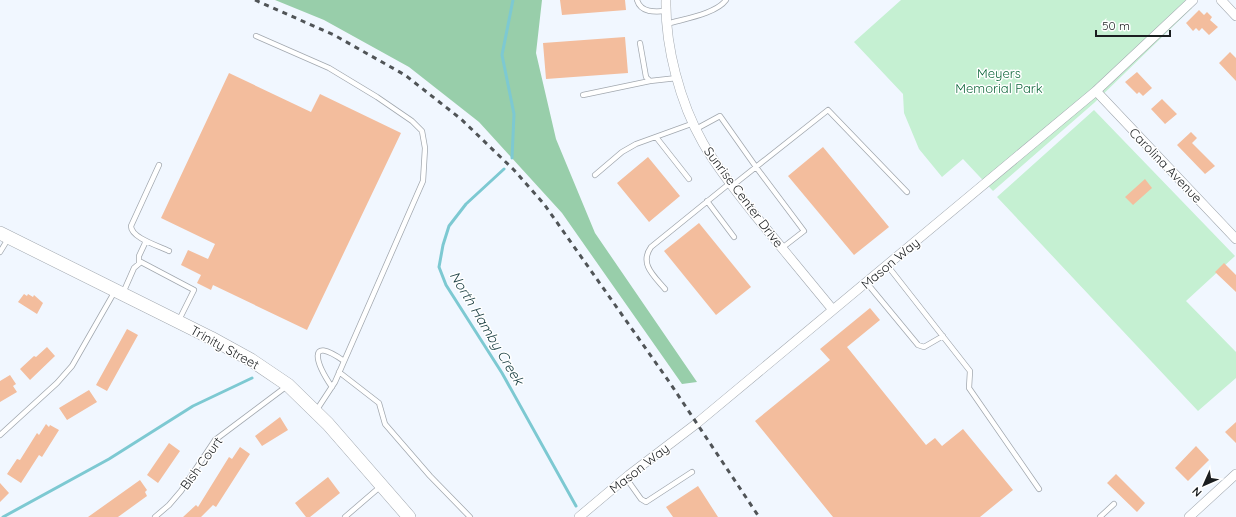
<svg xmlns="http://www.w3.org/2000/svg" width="1236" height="517" font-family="Quicksand,sans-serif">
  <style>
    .green { fill: #c5f0d2 }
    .forest { fill: #98ceaa }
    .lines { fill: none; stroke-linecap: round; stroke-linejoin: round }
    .stream { stroke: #7dc9d2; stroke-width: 3 }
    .building { fill: #f3bd9d }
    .lane-casing { stroke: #a2a8af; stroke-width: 6 }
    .street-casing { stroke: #a2a8af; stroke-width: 10 }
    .secondary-casing { stroke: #a2a8af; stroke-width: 14 }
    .lane { stroke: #fff; stroke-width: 4.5 }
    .street { stroke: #fff; stroke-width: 9 }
    .secondary { stroke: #fff; stroke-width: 13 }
    .rail { stroke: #505457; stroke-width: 3; stroke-dasharray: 5 5; stroke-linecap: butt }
    .labels { text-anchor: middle; stroke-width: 3; stroke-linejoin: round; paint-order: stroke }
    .park-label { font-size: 13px; fill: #0f673b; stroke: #fff }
    .street-label { font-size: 13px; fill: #1b1e20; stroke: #fff }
    .water-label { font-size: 14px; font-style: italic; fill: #183d41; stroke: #fff }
  </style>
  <rect width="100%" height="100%" fill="#f1f7ff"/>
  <!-- green -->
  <path class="green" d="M901 0H1185L1192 8 1094 103 993 191 963 159 942 177 919 149 904 113 903 94 854 42Z
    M1094 110 1235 256 1186 301 1236 352V378L1198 411 997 197Z"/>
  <!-- forest -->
  <path class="forest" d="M275 0H542L536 53 556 139 595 233 697 382 682 384 562 213 479 122 409 67 324 20Z"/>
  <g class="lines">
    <!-- stream -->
    <path class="stream" d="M512 158 514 114 502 55 513 0
      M504 169 466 204 449 226 443 245 439 267 446 285 502 373 576 506
      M3 517 109 459 193 406 252 378"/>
  </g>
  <!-- building -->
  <path class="building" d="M560 0H625L626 10 562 15Z
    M1199 10 1204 15 1207 12 1212 17 1210 20 1218 27 1209 35 1202 28 1199 31 1196 28 1193 31 1186 23Z
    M625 37 628 73 546 79 543 43Z
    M1230 52 1236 58V81L1219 63Z
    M1137 72 1152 88 1143 96 1139 92 1137 94 1125 82Z
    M229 73 311 112 320 94 401 133 307 330 213 285 211 290 197 283 201 275 181 265 188 250 208 259 215 244 161 218Z
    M1162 99 1177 114 1165 124 1151 109Z
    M1191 132 1197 138 1192 143 1215 166 1205 174 1177 145Z
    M823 147 889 227 854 255 788 176Z
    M648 157 680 196 649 222 617 183Z
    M1145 179 1152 188 1133 205 1125 197Z
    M699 223 751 287 716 315 664 251Z
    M1224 263 1236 275V292L1215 272Z
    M24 294 27 296 28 294 33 297 34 295 43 303 37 314 18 302Z
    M870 308 880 320 847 347 926 445 935 438 942 446 963 429 1013 490 980 517H833L755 421 830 360 820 349Z
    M127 329 138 335 107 391 96 385Z
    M47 347 55 356 30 380 20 369 34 356 36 357Z
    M10 375 16 384 13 386 17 392 0 402V381Z
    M89 390 97 402 67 420 59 408Z
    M280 417 288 430 262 446 255 436Z
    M1236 422V443L1225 432Z
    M46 424 49 427 50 425 59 430 42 457 39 455 21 483 7 474 17 459 20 460 37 433 39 435Z
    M169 443 180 451 158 483 147 475Z
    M1196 446 1209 460 1188 481 1175 468Z
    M240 447 250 454 216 507 213 505 201 517H183L196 505 198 507 229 457 232 459Z
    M1116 474 1145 503 1137 512 1107 483Z
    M328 477 340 493 310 517H306L295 503Z
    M140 480 147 490 145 492 147 496 118 517H88Z
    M0 483 9 493 0 502Z
    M698 486 718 517H673L666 507Z"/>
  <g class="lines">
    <!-- lane casing -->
    <g class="lane-casing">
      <path id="lane" d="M637 0C641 13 655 12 666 11
        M667 24C683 19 716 14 726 0
        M256 36 329 68 377 97 412 121 422 131 425 148 423 181 335 382 316 411
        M640 43 646 77 650 81 677 78
        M583 95 650 81
        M696 129 720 116 756 167 804 231 782 248
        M656 137 689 179
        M159 165 131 226C131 238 159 246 169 251
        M595 175 622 152 636 144 694 123
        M732 186 828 110 907 192
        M707 201 734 237
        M0 252 8 239
        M139 263V256L146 241
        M887 265 970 371 969 388 1039 489
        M866 282 918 345 924 347 943 336
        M665 289C654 276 639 264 651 247L730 183
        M123 293 134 268 141 262 194 290 179 320
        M339 372 379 403 385 424 430 476 470 517
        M332 387C317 365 305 334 344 361
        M0 435 57 383 72 366 115 291
        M626 478 641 499 646 502 692 472
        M155 517 169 505 181 491 215 440 287 386
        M345 517 381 486
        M1100 517 1114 504"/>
    </g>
    <!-- street casing -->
    <g class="street-casing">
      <path id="street" d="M666 0C665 46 680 103 703 143 717 168 736 191 754 214 780 246 807 278 833 310
        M1221 0 1236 16
        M1096 91 1236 239
        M579 517 629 475 696 424 1096 91 1193 0
        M1189 517 1236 474"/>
    </g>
    <!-- secondary casing -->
    <g class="secondary-casing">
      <path id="secondary" d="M0 233 211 338 251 360 288 385 328 424 409 517"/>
    </g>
    <!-- lane -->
    <use href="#lane" class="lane"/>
    <!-- street -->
    <use href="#street" class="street"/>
    <!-- secondary -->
    <use href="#secondary" class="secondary"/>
    <!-- rail -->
    <path class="rail" d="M255 0 334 35 405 75 461 119 514 170 544 204 670 383 759 517"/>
  </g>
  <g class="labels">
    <!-- park labels -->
    <g class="park-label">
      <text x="999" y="78">Meyers<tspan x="999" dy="15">Memorial Park</tspan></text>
    </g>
    <!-- street labels -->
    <g class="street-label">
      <text transform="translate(1166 165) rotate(46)" y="5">Carolina Avenue</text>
      <text transform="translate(744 197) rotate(53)" y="5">Sunrise Center Drive</text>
      <text transform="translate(890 263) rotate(-40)" y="5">Mason Way</text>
      <text transform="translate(225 347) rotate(29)" y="5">Trinity Street</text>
      <text transform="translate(201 463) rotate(-54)" y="5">Bish Court</text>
      <text transform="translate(639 468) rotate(-38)" y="5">Mason Way</text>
    </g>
    <!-- water labels -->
    <g class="water-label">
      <text transform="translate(487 328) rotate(59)" y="5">North Hamby Creek</text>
    </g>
  </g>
  <!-- north arrow -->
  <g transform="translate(1204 485) rotate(225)" stroke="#ffffff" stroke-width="3" paint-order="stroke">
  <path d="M0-3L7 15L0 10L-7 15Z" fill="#1b1e20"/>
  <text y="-6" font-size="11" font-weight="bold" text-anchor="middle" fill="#1b1e20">N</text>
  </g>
  <!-- scale -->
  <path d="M1096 30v6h74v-6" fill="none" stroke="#1b1e20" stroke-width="2"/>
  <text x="1102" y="30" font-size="12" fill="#1b1e20" stroke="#ffffff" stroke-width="3" paint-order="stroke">50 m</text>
</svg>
